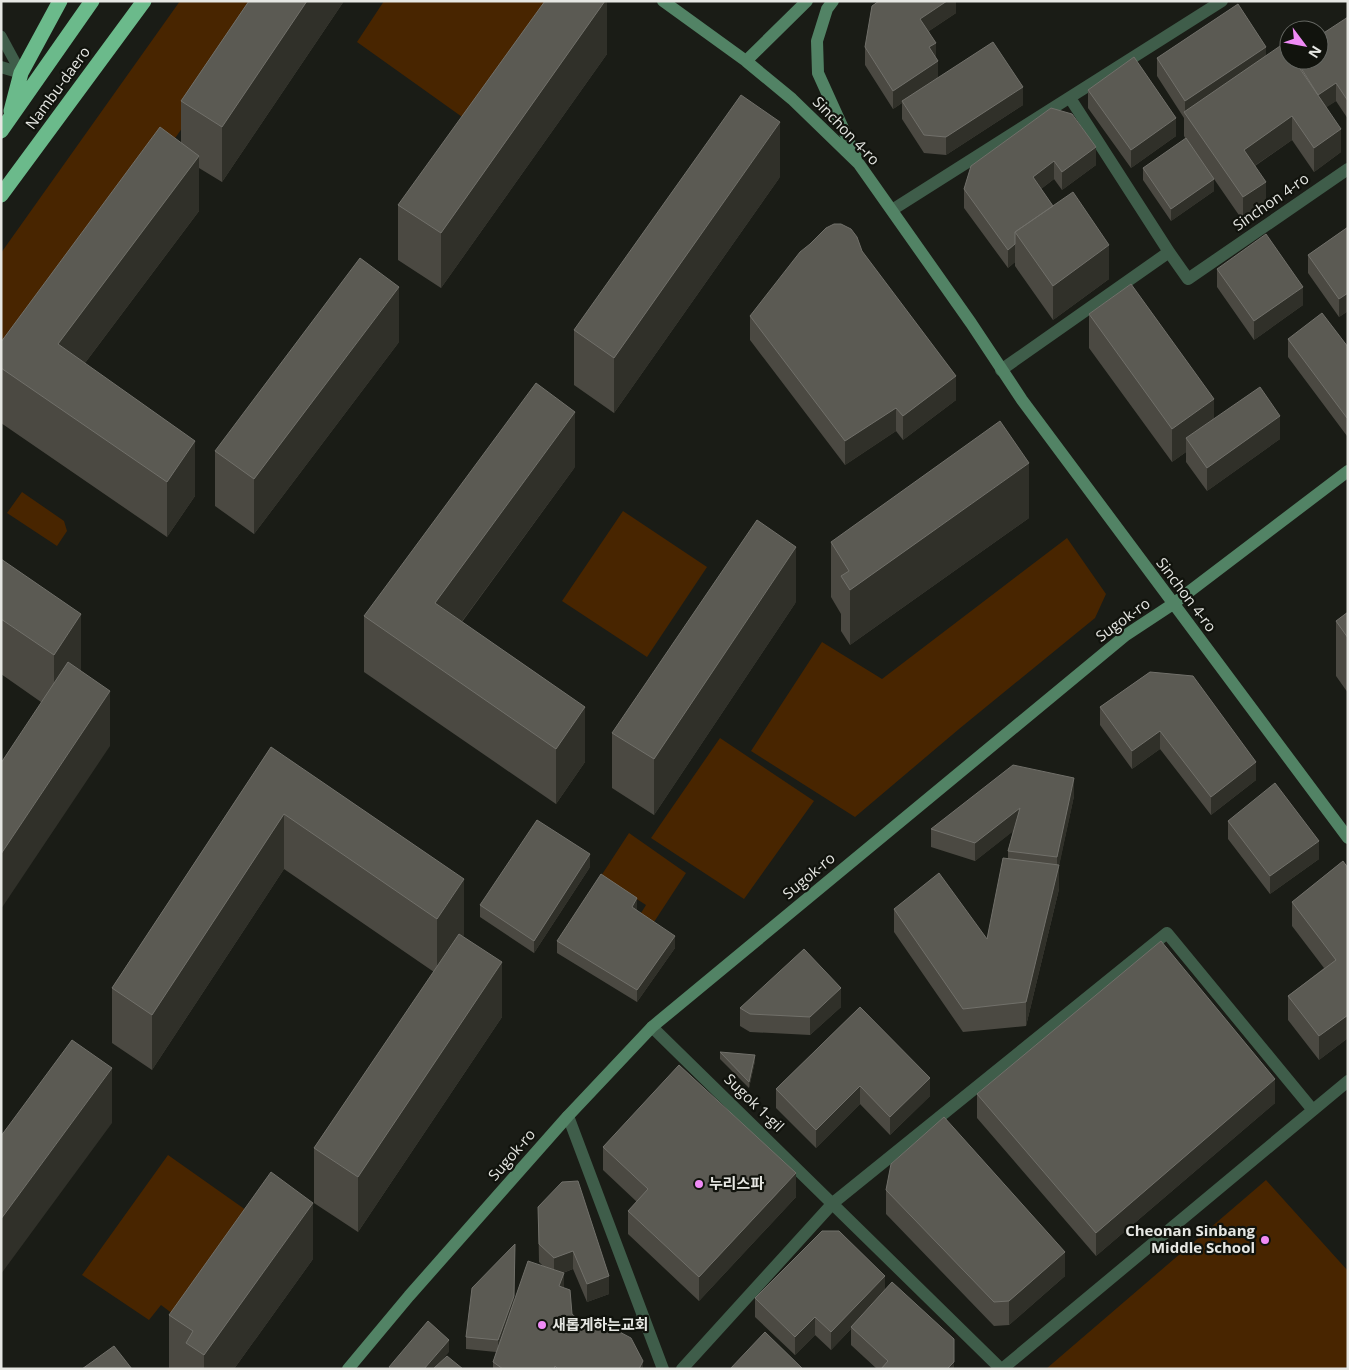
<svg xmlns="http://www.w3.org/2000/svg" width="1349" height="1370" font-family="'Open Sans','Noto Sans KR',sans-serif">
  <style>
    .green { fill: #482500 }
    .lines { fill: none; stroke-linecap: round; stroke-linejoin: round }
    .lane { stroke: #3f5d4a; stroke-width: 11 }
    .street { stroke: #3f5d4a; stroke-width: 12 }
    .secondary { stroke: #528365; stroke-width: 12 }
    .highway { stroke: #6bba8b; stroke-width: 15 }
    .wall { fill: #4b4942 }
    .shaded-wall { fill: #303029 }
    .building { fill: #5b5a53; stroke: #71706a }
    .poi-dot { fill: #f08bf6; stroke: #11130d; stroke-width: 2 }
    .labels { text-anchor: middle; stroke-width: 4.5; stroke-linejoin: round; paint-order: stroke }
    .street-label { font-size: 15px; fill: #e6e7e3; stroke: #11130d }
    .poi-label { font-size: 15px; font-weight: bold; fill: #e6e7e3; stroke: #11130d; text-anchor: start }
  </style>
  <rect width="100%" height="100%" fill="#1a1c16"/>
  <!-- green -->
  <path class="green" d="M180 1H271L1 387V253Z
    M384 1H550L472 124 357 42Z
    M22 492 64 521 67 531 57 546 7 513Z
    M623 511 707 567 647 657 562 601Z
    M1067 538 1106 594 1095 618 959 729 855 817 751 751 822 642 882 679Z
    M720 738 814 801 744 899 651 838Z
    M629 833 686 873 654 922 641 913 646 905 601 876Z
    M168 1155 253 1215 177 1317 161 1305 149 1320 82 1275Z
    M1266 1180 1348 1271V1365L1344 1369H1046Z"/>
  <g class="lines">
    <!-- lane -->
    <path class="lane" d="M1 36 21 73"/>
    <!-- street -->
    <path class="street" d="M1 67 21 73
      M1070 98 1169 252
      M892 210 1222 1
      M1001 370 1169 252 1188 279 1348 169
      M652 1027 1001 1369
      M568 1116 663 1369
      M682 1369 833 1203 1167 933 1312 1109
      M1002 1369 1348 1081"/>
    <!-- secondary -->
    <path class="secondary" d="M663 1 746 61 792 99 859 164 971 323 1022 400 1348 838
      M833 1 827 9 817 41 818 73 856 157
      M746 61 807 1
      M348 1369 409 1296 568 1116 652 1027 1126 635 1173 604 1348 471"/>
    <!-- highway -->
    <path class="highway" d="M11 111 21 73 60 1
      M1 131 92 1
      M1 195 144 1"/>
  </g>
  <!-- wall -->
  <path class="wall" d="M249 1H344L222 182 199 168V211L85 363 195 496 167 537 1 423V342L181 142V101Z
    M607 1V54L441 288 398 260V205Z
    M956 1V13L929 31 936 58 938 78 1023 105 946 155 924 153 902 119V103L893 109 865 65V47Z
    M1348 17V119L1336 101 1326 107 1341 152 1314 172 1292 140 1255 166 1266 205 1243 221 1214 179V191L1171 221 1143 180V168L1187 141 1184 136V118L1157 76V58L1266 55 1289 60H1319Z
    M1088 90 1176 136 1131 168 1088 108Z
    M1051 108 1096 165 1062 190 1054 179 1041 189 1053 206 1109 279 1053 320 1015 266V262L1008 268 964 208V189Z
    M780 177 614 413 574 385V330Z
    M1348 227V311L1339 317 1308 273V255Z
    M862 251 956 400 903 440 896 431 845 465 750 340V316Z
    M1217 269 1303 305 1254 340 1217 287Z
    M1089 314 1214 419 1280 439 1207 491 1186 462V452L1172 462 1089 348Z
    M1288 339 1348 347V436H1347L1288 357Z
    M399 342 254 534 215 506V451Z
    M575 467 462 622 585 762 556 804 364 672V616Z
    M1029 518 850 645 841 631V614L831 597V542Z
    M1 559 81 669 80 670 110 746 41 702 1 674Z
    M796 602 654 815 612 788V733Z
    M1348 612V693L1336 676V621Z
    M1150 672 1256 780 1211 815 1160 749 1132 769 1100 725V707Z
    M271 747 464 935 462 936 502 1017 358 1232 314 1203V1148L434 972 284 869 152 1070 112 1043V988Z
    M1074 796 1059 865V889L1026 1026 963 1032 894 932V909L987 939 1008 859V851L1013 831 975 861 931 847V829Z
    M1228 821 1319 859 1270 894 1228 839Z
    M1343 861 1348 1038 1319 1060 1288 1020V996L1324 968 1292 926V902Z
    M590 867 534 953 480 917V905Z
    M637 911 675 948 637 1002 557 953V941Z
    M841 1007 810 1035 750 1032 740 1026V1008Z
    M860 1007 930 1096 890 1135 860 1104 816 1148 776 1108V1089Z
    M720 1052 755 1061 749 1088 720 1059Z
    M977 1094 1275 1103 1096 1256 977 1118Z
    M603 1147 796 1197 699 1301 628 1234V1211L637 1202 603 1170Z
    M886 1190 1065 1276 1009 1325 994 1326 886 1214Z
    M538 1207 609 1294 587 1302 573 1269 563 1273 564 1288 572 1314 582 1323 643 1369H493V1362L496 1352 466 1349V1337L514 1301 543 1266 539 1262Z
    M313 1259 234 1369H169V1315Z
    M885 1290 954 1339V1369H877L851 1345V1329L831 1350 815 1335 795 1355 755 1317V1298Z"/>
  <!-- shaded-wall -->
  <path class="shaded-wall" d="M307 1H344L222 182V127Z
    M605 1H607V54L441 288V233Z
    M947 1H956V13L920 37V19Z
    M936 43V61L929 47Z
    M1266 47V65L1185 114V101Z
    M938 61V79L902 101V103L893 109V91Z
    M1336 83V101L1318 113V95Z
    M1023 87V105L946 155V137Z
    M1292 116V140L1244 173V150Z
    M1176 118V136L1131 168V150Z
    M780 122V177L614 413V358Z
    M1341 129V152L1314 172V148Z
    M1096 147V165L1062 190V172Z
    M199 156V211L58 399V344Z
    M1054 161V179L1033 195V177Z
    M1214 179V191L1171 221V209Z
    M1266 182V205L1243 221V197Z
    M1015 244V262L1008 268V250Z
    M1109 245V279L1053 320V286Z
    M399 287V342L254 534V479Z
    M1303 287V305L1254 340V321Z
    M1348 293V311L1339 317V299Z
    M956 376V400L903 440V416Z
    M1214 399V432L1186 438V452L1172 462V429Z
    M896 408V431L845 465V441Z
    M575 412V467L435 658V603Z
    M1280 416V439L1207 491V468Z
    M1348 417V436H1347V418Z
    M195 441V496L167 537V482Z
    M1029 463V518L850 645V590Z
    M796 547V602L654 815V759Z
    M81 614V669L54 710V655Z
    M110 691V746L1 909V854Z
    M585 707V762L556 804V749Z
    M1160 731V749L1132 769V751Z
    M1256 762V780L1211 815V797Z
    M1074 778V796L1057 876V857Z
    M1020 808V826L975 861V843Z
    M284 814V869L152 1070V1015Z
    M1319 841V859L1270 894V876Z
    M590 854V867L534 953V941Z
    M1059 865V889L1026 1026V1002Z
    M464 879V935L437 974V919Z
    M637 898V911L632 907Z
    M675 936V948L637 1002V990Z
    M502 962V1017L358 1232V1177Z
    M841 988V1007L810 1035V1017Z
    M1348 1015V1038L1319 1060V1036Z
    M755 1055V1061L749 1088V1082Z
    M112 1068V1123L1 1274V1219Z
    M930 1078V1096L890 1135V1117Z
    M1275 1079V1103L1096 1256V1233Z
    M860 1086V1104L816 1148V1130Z
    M796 1173V1197L699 1301V1277Z
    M313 1203V1259L234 1369H204V1355Z
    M515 1244 514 1308 498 1352V1340Z
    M573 1251V1269L554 1276V1258Z
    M1065 1252V1276L1009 1325V1301Z
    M564 1273V1297L559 1286Z
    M609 1276V1294L587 1302V1284Z
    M885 1276V1295L851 1327V1329L831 1350V1332Z
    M815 1317V1335L795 1355V1337Z
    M954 1339V1369H947Z
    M449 1340V1352L435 1369H424Z
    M643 1361V1369H639Z"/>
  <!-- building -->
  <path class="building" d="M249 1H307L222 127 181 101Z
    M545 1H605L441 233 398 205Z
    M879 1H947L920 19 936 43 929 47 938 61 893 91 865 47 872 6Z
    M1238 4 1266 47 1185 101 1157 58Z
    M1348 17V101L1336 83 1318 95 1296 60H1319V36Z
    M993 42 1023 87 946 137 924 135 902 101Z
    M1283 44 1289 53V60H1294L1341 129 1314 148 1292 116 1244 150 1266 182 1243 197 1184 112Z
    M1134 57 1176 118 1131 150 1088 90Z
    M741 95 780 122 614 358 574 330Z
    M1051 108 1072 114 1096 147 1062 172 1054 161 1033 177 1053 206 1015 232V244L1008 250 964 189 971 166Z
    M160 127 199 156 58 344 195 441 167 482 1 368V342Z
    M1186 138 1214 179 1171 209 1143 168Z
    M1073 192 1109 245 1053 286 1015 232Z
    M834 224H841L851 229 857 237 862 251 956 376 903 416 896 408 845 441 750 316 800 252 810 244 826 228Z
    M1348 227V293L1339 299 1308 255Z
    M1266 234 1303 287 1254 321 1217 269Z
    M360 258 399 287 254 479 215 451Z
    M1131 284 1214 399 1172 429 1089 314Z
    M1322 313 1348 347V417L1347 418 1288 339Z
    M536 383 575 412 435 603 585 707 556 749 364 616Z
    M1260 387 1280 416 1207 468 1186 438Z
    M1000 421 1029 463 850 590 841 576 849 571 831 542Z
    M757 520 796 547 654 759 612 733Z
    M1 559 81 614 54 655 1 619Z
    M1348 612V638L1336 621Z
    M68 662 110 691 1 854V763Z
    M1150 672 1193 676 1256 762 1211 797 1160 731 1132 751 1100 707Z
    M271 747 464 879 437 919 284 814 152 1015 112 988Z
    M1013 765 1074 778 1057 857 1008 851 1020 808 975 843 931 829Z
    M1275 783 1319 841 1270 876 1228 821Z
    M537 820 590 854 534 941 480 905Z
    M1003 858 1059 865 1026 1002 963 1009 894 909 939 873 987 939Z
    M1343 861 1348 868V1015L1319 1036 1288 996 1336 960 1292 902Z
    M601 874 637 898 632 907 675 936 637 990 557 941Z
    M459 934 502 962 358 1177 314 1148Z
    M1161 941 1275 1079 1096 1233 977 1094Z
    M804 949 841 988 810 1017 750 1014 740 1008Z
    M860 1007 930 1078 890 1117 860 1086 816 1130 776 1089Z
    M72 1040 112 1068 1 1219V1136Z
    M720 1052 755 1055 749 1082Z
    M679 1065 796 1173 699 1277 628 1211 648 1189 603 1147Z
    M944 1117 1065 1252 1009 1301 994 1302 886 1190 891 1164Z
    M271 1172 313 1203 204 1355 186 1343 193 1331 169 1315Z
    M578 1181 609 1276 587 1284 573 1251 554 1258 539 1244 538 1207 562 1182Z
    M822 1231H839L885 1276 831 1332 815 1317 795 1337 755 1298Z
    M515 1244 514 1296 498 1340 466 1337 472 1288Z
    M528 1261 564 1273 559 1286 570 1290 572 1314 582 1323 597 1320 631 1338 643 1361 639 1369H558L555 1366 554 1369H503L493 1362Z
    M892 1282 954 1339V1362L947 1369H881L888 1361 851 1327Z
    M428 1321 449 1340 424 1369H392L389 1367Z
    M765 1332 803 1369H730Z
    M114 1346 132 1369H82Z
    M447 1356 463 1369H433Z"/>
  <!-- markers -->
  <g class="poi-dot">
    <circle cx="699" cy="1184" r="5"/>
    <circle cx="1265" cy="1240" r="5"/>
    <circle cx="542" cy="1325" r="5"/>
  </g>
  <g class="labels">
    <!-- street labels -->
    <g class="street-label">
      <text transform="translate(58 88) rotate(-54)" y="5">Nambu-daero</text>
      <text transform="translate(846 131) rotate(46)" y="5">Sinchon 4-ro</text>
      <text transform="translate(1271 202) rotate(-35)" y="5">Sinchon 4-ro</text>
      <text transform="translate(1186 595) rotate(53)" y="5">Sinchon 4-ro</text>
      <text transform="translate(1123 620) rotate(-36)" y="5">Sugok-ro</text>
      <text transform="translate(809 876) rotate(-40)" y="5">Sugok-ro</text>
      <text transform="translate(754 1103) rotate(44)" y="5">Sugok 1-gil</text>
      <text transform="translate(512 1155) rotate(-49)" y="5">Sugok-ro</text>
    </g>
    <!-- poi labels -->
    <g class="poi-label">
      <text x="709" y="1189">누리스파</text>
      <text x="1255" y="1236" text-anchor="end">Cheonan Sinbang<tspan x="1255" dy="17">Middle School</tspan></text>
      <text x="552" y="1330">새롭게하는교회</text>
    </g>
  </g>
  <!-- border -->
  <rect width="1349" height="1370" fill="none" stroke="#e6e7e3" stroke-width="5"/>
  <!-- north arrow -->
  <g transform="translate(1304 45) rotate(122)"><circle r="24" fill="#11130d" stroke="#666863"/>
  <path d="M0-4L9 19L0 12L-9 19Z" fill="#f08bf6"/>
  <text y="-8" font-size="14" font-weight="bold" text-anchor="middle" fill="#e6e7e3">N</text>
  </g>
</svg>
